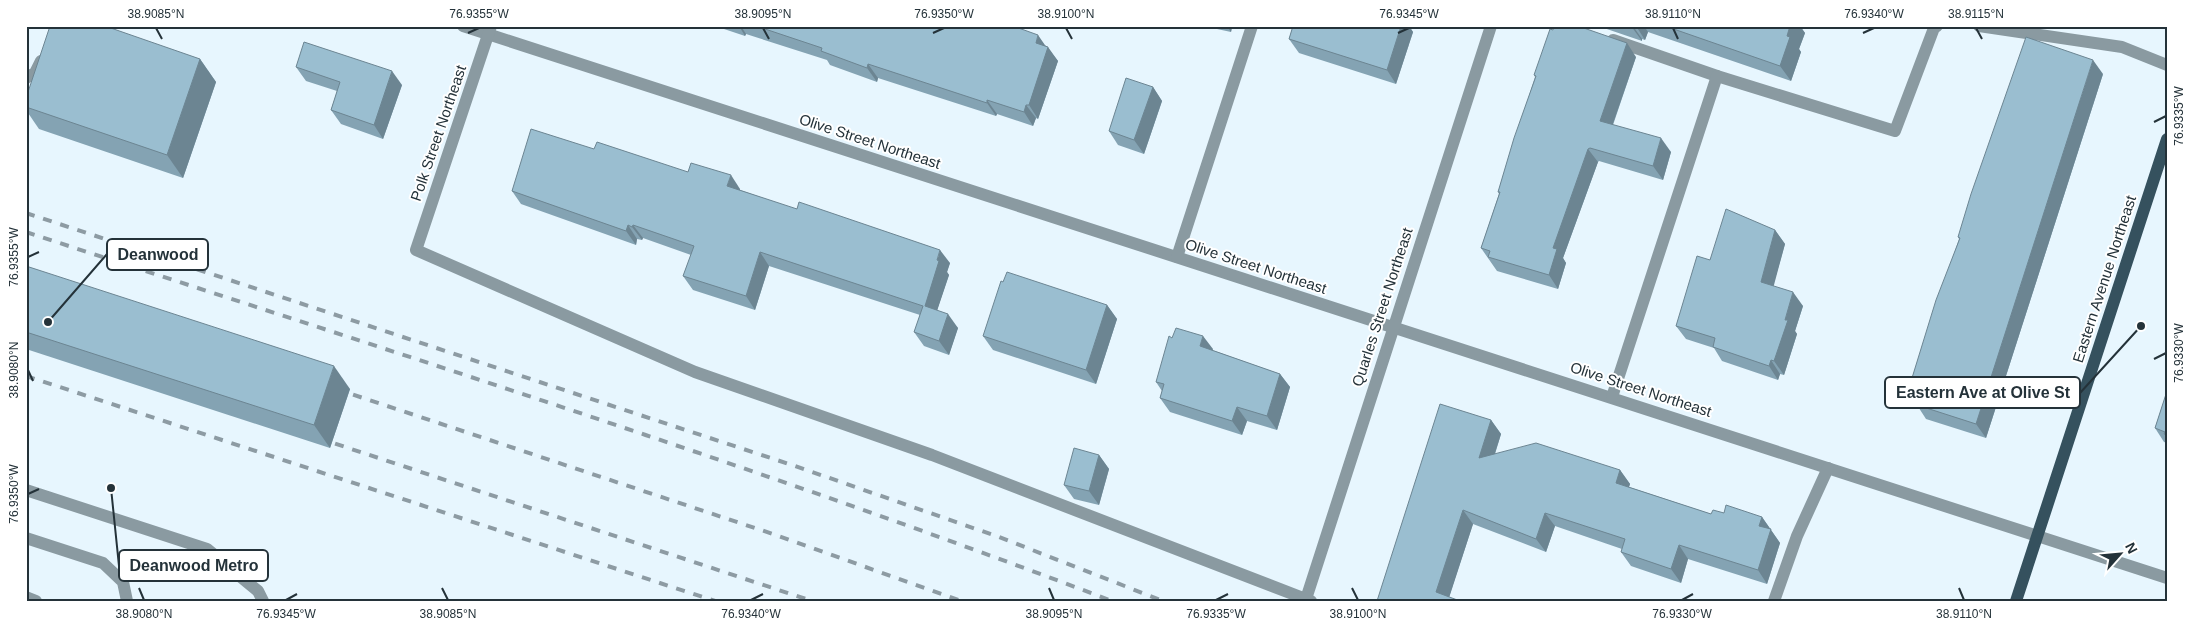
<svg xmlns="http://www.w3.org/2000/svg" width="2193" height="627" viewBox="0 0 2193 627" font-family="Arial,sans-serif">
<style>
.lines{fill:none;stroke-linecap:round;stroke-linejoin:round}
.minor{stroke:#8a9aa1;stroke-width:12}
.major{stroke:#35515e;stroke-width:12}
.rail{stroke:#8d9ba3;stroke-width:4;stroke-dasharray:9 9;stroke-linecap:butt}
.wall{fill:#84a3b3}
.shaded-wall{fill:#6c8592}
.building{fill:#9abed0;stroke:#6c8592}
.ticks{fill:none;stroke:#243239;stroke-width:2}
.labels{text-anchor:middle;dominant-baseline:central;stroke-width:4;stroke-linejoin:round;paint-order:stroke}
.street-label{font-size:15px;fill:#243239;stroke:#fff}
.leader{fill:none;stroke:#243239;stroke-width:2}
.callout-dot{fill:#243239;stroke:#fff;stroke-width:2}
.callout{fill:#fff;stroke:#243239;stroke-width:2}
.callout-label{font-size:16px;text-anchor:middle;font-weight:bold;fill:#243239}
.neatline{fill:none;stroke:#243239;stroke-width:2}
.ticks-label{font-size:12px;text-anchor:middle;fill:#243239}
</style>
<rect width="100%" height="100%" fill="#e7f6fe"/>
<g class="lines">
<g class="minor">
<path d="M 463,26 L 2167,578"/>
<path d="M 491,26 L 416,250 L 695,372 L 932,455 L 1311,601"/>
<path d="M 1979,26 L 2122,47 L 2167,65"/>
<path d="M 1613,40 L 1717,76"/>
<path d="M 26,78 L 35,73 L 41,61"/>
<path d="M 1177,257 L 1252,26"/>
<path d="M 1612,397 L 1717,76 L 1895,131 L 1934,28 L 1937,26"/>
<path d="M 26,490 L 207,549 L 258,591 L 263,601"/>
<path d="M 26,538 L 103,563 L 123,582 L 127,601"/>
<path d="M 26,597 L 36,601"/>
<path d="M 1306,599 L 1491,26"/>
<path d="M 1774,601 L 1797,536 L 1828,468"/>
</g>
<path class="major" d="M 2016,601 L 2167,139"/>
<g class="rail">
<path d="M 26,213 L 795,466 L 999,537 L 1163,601"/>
<path d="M 26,232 C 389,351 755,465 1112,601"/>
<path d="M 26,376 L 715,601"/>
<path d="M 336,389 L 773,534 L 961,601"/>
<path d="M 318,438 L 812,601"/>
</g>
</g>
<g class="wall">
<path d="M 715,26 L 1013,26 L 1046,46 L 1058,61 L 1038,119 L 1036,118 L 1033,126 L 997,114 L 996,116 L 878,78 L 877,82 L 830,65 L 827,60 L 746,34 L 745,36 Z"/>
<path d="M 1203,26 L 1238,26 L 1237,29 L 1232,27 L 1231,32 Z"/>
<path d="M 1293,26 L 1409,26 L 1413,32 L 1396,84 L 1299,53 L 1289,39 Z"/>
<path d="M 1598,26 L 1800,26 L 1805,33 L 1799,49 L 1801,52 L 1791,81 L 1648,32 L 1645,40 L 1642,39 L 1642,41 Z"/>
<path d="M 2042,26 L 2054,26 L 2054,28 Z"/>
<path d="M 1636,57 L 1613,125 L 1671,152 L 1663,180 L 1599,161 L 1598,162 L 1563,258 L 1566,263 L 1558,289 L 1497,271 L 1481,248 L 1499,194 L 1498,192 L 1535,77 L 1534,75 Z"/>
<path d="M 200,59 L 216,82 L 183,178 L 39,129 L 26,110 L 26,98 Z"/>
<path d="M 296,67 L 402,85 L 383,139 L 341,124 L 331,110 L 337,91 L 306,81 Z"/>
<path d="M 2103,74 L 1986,438 L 1926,419 L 1917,405 L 1921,390 L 1912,378 L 1959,239 L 1958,237 Z"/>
<path d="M 1153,87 L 1162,101 L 1144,154 L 1118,145 L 1109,131 Z"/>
<path d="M 594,149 L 740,189 L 740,190 L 950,263 L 947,272 L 949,275 L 937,310 L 958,328 L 949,355 L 924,346 L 914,332 L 920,315 L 769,266 L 755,310 L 693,290 L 683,276 L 691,255 L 643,238 L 642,240 L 637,239 L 636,245 L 521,204 L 512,191 Z"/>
<path d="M 1775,230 L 1785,244 L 1773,286 L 1803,306 L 1795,331 L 1797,334 L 1784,375 L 1780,374 L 1778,380 L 1722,361 L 1714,348 L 1686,339 L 1676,326 Z"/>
<path d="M 26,266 L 350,389 L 330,448 L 26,349 Z"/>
<path d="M 1107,305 L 1117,319 L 1096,384 L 993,350 L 983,336 Z"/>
<path d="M 1213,349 L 1212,350 L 1280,374 L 1290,387 L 1277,430 L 1247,421 L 1242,435 L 1170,412 L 1160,398 L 1162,391 L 1156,382 Z"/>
<path d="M 2167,391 L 2167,443 L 2164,442 L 2155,428 Z"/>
<path d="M 1491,420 L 1501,434 L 1495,454 L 1620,470 L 1630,484 L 1629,487 L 1711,514 L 1724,513 L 1762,517 L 1780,543 L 1767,584 L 1688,559 L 1681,583 L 1631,566 L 1621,552 L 1622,549 L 1555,526 L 1546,552 L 1473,524 L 1449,597 L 1377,601 Z"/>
<path d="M 1099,455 L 1109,469 L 1099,505 L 1074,499 L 1064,485 Z"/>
</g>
<g class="shaded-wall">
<path d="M 739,26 L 741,26 L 746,34 L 745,36 Z"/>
<path d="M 1227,26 L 1232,26 L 1232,27 L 1231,32 Z"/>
<path d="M 1401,26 L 1409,26 L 1413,32 L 1396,84 L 1387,70 Z"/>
<path d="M 1631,26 L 1633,26 L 1642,39 L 1642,41 Z"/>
<path d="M 1636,26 L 1644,26 L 1648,32 L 1645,40 Z"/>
<path d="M 1790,26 L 1800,26 L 1805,33 L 1799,49 L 1801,52 L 1791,81 L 1780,66 L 1787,36 Z"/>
<path d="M 1038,35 L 1047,48 L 1048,47 L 1058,61 L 1038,119 L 1029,105 L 1036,43 Z"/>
<path d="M 1627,43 L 1636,57 L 1609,135 L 1600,121 Z"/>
<path d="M 200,59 L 216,82 L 183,178 L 167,155 Z"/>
<path d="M 2093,60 L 2103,74 L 1986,438 L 1976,424 Z"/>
<path d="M 868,64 L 878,78 L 877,82 L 867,68 Z"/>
<path d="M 392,71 L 402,85 L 383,139 L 374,125 Z"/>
<path d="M 1153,87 L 1162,101 L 1144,154 L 1134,140 Z"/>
<path d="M 987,100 L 997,114 L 996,116 L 987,103 Z"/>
<path d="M 1026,105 L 1036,118 L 1033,126 L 1024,112 Z"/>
<path d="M 1661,138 L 1671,152 L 1663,180 L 1653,166 Z"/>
<path d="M 1588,149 L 1598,162 L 1563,258 L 1566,263 L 1558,289 L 1549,275 L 1553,248 Z"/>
<path d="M 731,175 L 740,189 L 737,200 L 727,186 Z"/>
<path d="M 628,225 L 637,239 L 636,245 L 626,231 Z"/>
<path d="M 633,225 L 643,238 L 642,240 L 632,227 Z"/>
<path d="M 1775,230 L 1785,244 L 1771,296 L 1761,282 Z"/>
<path d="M 940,250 L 950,263 L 947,272 L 949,275 L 934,320 L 925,306 Z"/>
<path d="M 760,252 L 769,266 L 755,310 L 746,296 Z"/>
<path d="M 1793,292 L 1803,306 L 1795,331 L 1797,334 L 1784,375 L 1774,361 Z"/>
<path d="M 1107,305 L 1117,319 L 1096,384 L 1086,370 Z"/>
<path d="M 948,314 L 958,328 L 949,355 L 939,341 Z"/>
<path d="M 1203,336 L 1213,349 L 1210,359 L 1200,346 Z"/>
<path d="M 1771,360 L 1780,374 L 1778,380 L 1769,366 Z"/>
<path d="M 334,366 L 350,389 L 330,448 L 314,425 Z"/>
<path d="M 1280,374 L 1290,387 L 1277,430 L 1267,416 Z"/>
<path d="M 1237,407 L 1247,421 L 1242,435 L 1232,421 Z"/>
<path d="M 1491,420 L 1501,434 L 1489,472 L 1479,458 Z"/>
<path d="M 1099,455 L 1109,469 L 1099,505 L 1089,491 Z"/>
<path d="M 1620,470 L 1630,484 L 1625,497 L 1616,483 Z"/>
<path d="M 1463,510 L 1473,524 L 1448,601 L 1436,592 Z"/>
<path d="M 1545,513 L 1555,526 L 1546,552 L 1536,539 Z"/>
<path d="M 1762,517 L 1780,543 L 1767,584 L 1758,570 L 1759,526 Z"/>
<path d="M 1679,545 L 1688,559 L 1681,583 L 1671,569 Z"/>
</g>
<g class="building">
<path d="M 50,26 L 105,26 L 200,59 L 167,155 L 26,107 L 26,98 Z"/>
<path d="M 756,26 L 1013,26 L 1038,35 L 1036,43 L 1048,47 L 1029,105 L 1026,105 L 1024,112 L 987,100 L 987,103 L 868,64 L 867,68 L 821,51 L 822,48 Z"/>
<path d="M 1293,26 L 1401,26 L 1387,70 L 1289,39 Z"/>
<path d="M 1554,26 L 1578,26 L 1627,43 L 1600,121 L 1661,138 L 1653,166 L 1590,148 L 1588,149 L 1553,248 L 1557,249 L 1549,275 L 1488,257 L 1490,251 L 1481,248 L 1500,192 L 1498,192 L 1514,138 L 1536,76 L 1534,75 L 1550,29 L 1553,30 Z"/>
<path d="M 1665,26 L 1790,26 L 1787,36 L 1790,37 L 1780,66 Z"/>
<path d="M 2026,37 L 2093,60 L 1976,424 L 1917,405 L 1924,382 L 1912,378 L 1936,300 L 1960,238 L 1958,237 L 1971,194 Z"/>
<path d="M 304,42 L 392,71 L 374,125 L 331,110 L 340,82 L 296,67 Z"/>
<path d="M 1126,78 L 1153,87 L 1134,140 L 1109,131 Z"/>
<path d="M 531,129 L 594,149 L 597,142 L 688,172 L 691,163 L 731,175 L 727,186 L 797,209 L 799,202 L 940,250 L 937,260 L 939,261 L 925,306 L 948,314 L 939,341 L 914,332 L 923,306 L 760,252 L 746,296 L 683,276 L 694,246 L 633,225 L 632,227 L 628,225 L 626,231 L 512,191 Z"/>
<path d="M 1726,209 L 1775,230 L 1761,282 L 1793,292 L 1785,320 L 1788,320 L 1774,361 L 1771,360 L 1769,366 L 1713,347 L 1715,338 L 1676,326 L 1697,256 L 1710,260 Z"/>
<path d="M 26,266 L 334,366 L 314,425 L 26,332 Z"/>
<path d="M 1007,272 L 1107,305 L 1086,370 L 983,336 L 1001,281 L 1003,282 Z"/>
<path d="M 1176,328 L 1203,336 L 1200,346 L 1280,374 L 1267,416 L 1237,407 L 1232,421 L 1160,398 L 1164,384 L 1156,382 L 1169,336 L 1172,338 Z"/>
<path d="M 2167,391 L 2167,435 L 2164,434 L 2165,432 L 2155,428 Z"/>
<path d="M 1440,404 L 1491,420 L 1479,458 L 1536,443 L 1620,470 L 1616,483 L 1711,514 L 1713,510 L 1724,513 L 1726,505 L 1762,517 L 1759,526 L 1771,529 L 1758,570 L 1679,545 L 1671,569 L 1621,552 L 1625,539 L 1545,513 L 1536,539 L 1463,510 L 1436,592 L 1460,601 L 1377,601 Z"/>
<path d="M 1074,448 L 1099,455 L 1089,491 L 1064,485 Z"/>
</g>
<path class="ticks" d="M 156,28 L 162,39M 763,28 L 769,39M 1066,28 L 1072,39M 1673,28 L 1678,39M 1976,28 L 1982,39M 468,33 L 479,28M 933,33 L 944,28M 1398,33 L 1409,28M 1863,33 L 1874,28M 2154,122 L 2166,116M 28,257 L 39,252M 2154,359 L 2166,353M 28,370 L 33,381M 28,494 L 39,489M 139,588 L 144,600M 442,588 L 448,600M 1049,588 L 1054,600M 1352,588 L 1358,600M 1959,588 L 1964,600M 286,600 L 297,594M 751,600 L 763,594M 1216,600 L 1228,594M 1682,600 L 1693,594"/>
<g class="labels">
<g class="street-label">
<text transform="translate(438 133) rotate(-71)">Polk Street Northeast</text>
<text transform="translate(870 141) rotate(18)">Olive Street Northeast</text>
<text transform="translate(1256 266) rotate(18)">Olive Street Northeast</text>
<text transform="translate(2104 279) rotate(-72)">Eastern Avenue Northeast</text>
<text transform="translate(1382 307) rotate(-72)">Quarles Street Northeast</text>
<text transform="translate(1641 389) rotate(18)">Olive Street Northeast</text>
</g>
</g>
<path class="leader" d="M48 322L107 254M2141 326L2080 393M111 488L119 566"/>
<g class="callout-dot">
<circle cx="48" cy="322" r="5"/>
<circle cx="2141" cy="326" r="5"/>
<circle cx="111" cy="488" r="5"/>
</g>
<g class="callout">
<rect x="107" y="239" width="101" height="31" rx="5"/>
<rect x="1885" y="377" width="195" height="31" rx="5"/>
<rect x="119" y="550" width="149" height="31" rx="5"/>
</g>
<g class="callout-label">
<text x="158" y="260">Deanwood</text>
<text x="1983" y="398">Eastern Ave at Olive St</text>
<text x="194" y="571">Deanwood Metro</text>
</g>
<rect width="2193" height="627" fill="none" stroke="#ffffff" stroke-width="55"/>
<g transform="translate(2120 554) rotate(63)" stroke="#ffffff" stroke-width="4" paint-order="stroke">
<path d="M0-4L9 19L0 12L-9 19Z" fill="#243239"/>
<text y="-8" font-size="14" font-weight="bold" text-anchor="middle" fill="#243239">N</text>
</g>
<rect x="28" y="28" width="2138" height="572" class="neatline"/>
<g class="ticks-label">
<text x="156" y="18">38.9085°N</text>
<text x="479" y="18">76.9355°W</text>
<text x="763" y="18">38.9095°N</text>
<text x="944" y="18">76.9350°W</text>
<text x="1066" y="18">38.9100°N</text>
<text x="1409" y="18">76.9345°W</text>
<text x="1673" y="18">38.9110°N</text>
<text x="1874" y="18">76.9340°W</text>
<text x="1976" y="18">38.9115°N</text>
<text transform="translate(2179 116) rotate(-90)" y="4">76.9335°W</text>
<text transform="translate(14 257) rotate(-90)" y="4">76.9355°W</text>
<text transform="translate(2179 353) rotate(-90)" y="4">76.9330°W</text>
<text transform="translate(14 370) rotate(-90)" y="4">38.9080°N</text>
<text transform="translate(14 494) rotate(-90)" y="4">76.9350°W</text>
<text x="144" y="618">38.9080°N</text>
<text x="286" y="618">76.9345°W</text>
<text x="448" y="618">38.9085°N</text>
<text x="751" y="618">76.9340°W</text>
<text x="1054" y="618">38.9095°N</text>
<text x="1216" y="618">76.9335°W</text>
<text x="1358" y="618">38.9100°N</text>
<text x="1682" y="618">76.9330°W</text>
<text x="1964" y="618">38.9110°N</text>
</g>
</svg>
